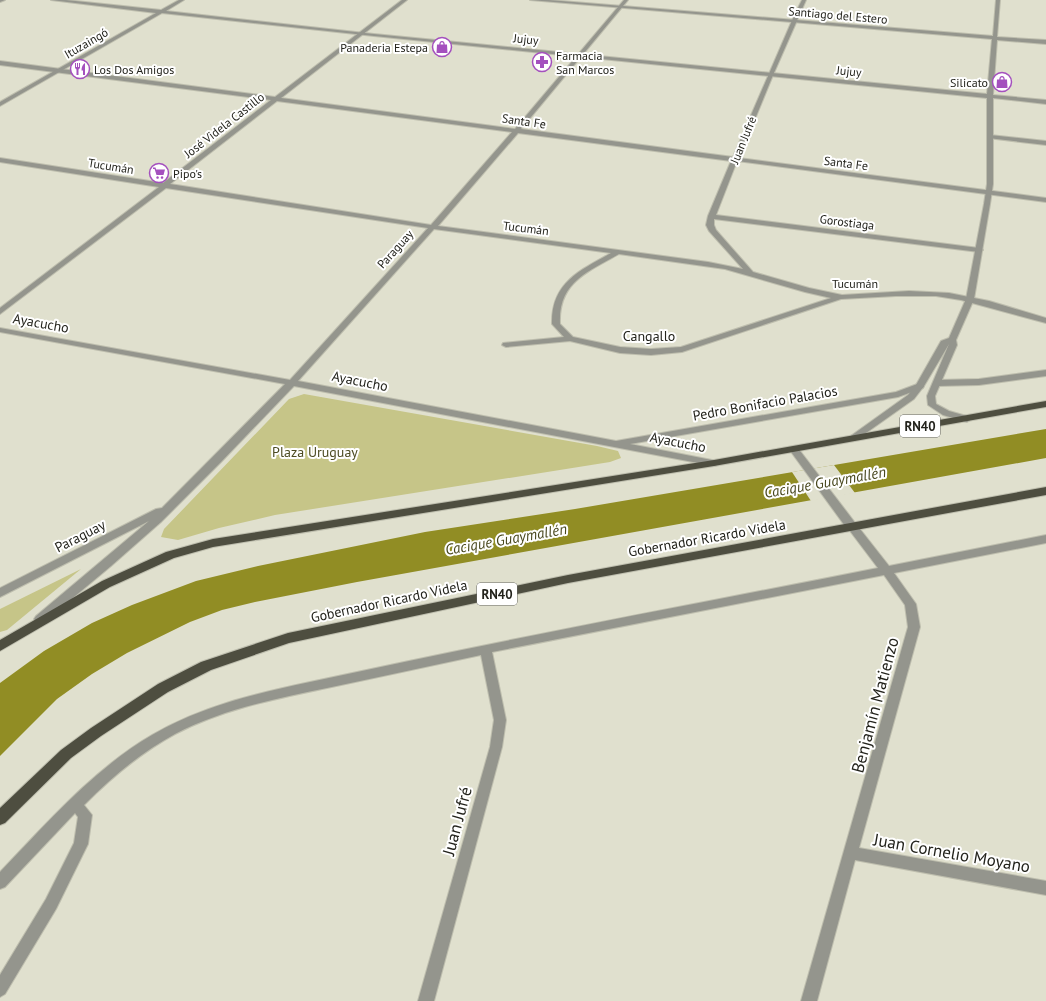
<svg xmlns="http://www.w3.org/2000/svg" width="1046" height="1001" viewBox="0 0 1046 1001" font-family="'PT Sans',sans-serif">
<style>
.green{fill:#c6c588}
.water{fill:#918d24}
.pier{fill:#e0e0ce}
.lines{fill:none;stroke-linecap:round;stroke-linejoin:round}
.minor-casing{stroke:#bebeae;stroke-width:2}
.tertiary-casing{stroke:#bebeae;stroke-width:2}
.trunk-casing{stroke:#bebeae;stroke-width:2}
.minor{fill:#94958d;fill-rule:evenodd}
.tertiary{fill:#94958d;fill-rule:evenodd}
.trunk{fill:#4e4e40;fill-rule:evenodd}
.labels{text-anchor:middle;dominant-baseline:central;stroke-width:4;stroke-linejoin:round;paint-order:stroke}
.far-street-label{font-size:12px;fill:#23231c;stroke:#fff}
.far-poi-label{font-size:12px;fill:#23231c;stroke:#fff;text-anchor:start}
.shield{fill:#fff;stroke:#656560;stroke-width:1}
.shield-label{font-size:13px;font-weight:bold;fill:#23231c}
.street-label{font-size:14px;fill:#23231c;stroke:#fff}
.park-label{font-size:14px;fill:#4c4b22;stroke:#fff}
.water-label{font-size:15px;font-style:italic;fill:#47461c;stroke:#fff}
.near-street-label{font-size:17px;fill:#23231c;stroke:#fff}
</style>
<rect width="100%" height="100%" fill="#e0e0ce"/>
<g class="green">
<path d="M 304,394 L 597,446 L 618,451 L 621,458 L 610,462 L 275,515 L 219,528 L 178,540 L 161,537 L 164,529 L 289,399 Z"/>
<path d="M 81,569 L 7,630 L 0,632 L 0,609 Z"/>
</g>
<path class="water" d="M 1046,429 L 1046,458 L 357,582 L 255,602 L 222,610 L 190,622 L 127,653 L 92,674 L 57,699 L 0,756 L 0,683 L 44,651 L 92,623 L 132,605 L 196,581 L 258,566 L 425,532 L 575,509 Z"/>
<path class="pier" d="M 834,465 L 855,493 L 811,501 L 792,472 Z"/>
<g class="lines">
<defs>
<g id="minor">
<path d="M 0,0 L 5,0 L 0,2 Z"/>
<path d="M 402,0 L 407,0 L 281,98 L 515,129 L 624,0 L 628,0 L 521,129 L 733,157 L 794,16 L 802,0 L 806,0 L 773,75 L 739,158 L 1046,198 L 1046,202 L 737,161 L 716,215 L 979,248 L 983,250 L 979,252 L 714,219 L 714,225 L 716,230 L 753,272 L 809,288 L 842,295 L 909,291 L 949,293 L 989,301 L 1046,318 L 1046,323 L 961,300 L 936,296 L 896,296 L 841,299 L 682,352 L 651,355 L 620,353 L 570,341 L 506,347 L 502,345 L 503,343 L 564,337 L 552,324 C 551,283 579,271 611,253 L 434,229 L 298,381 L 616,441 L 896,392 L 920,383 L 924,386 L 923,388 L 898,397 L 630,444 L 717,461 L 719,463 L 717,465 L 714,466 L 294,386 L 221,462 L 161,522 L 111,566 L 44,622 L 40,623 L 36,622 L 34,619 L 36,616 L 149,521 L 0,597 L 0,588 L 156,509 L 162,508 L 285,384 L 0,332 L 0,328 L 290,380 L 428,228 L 166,188 L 0,314 L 0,308 L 159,187 L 0,162 L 0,158 L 163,183 L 271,100 L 0,65 L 0,61 L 275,97 ZM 277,101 L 512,132 L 431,225 L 170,184 ZM 518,133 L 731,161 L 708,216 L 706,225 L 709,231 L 743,269 L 708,262 L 438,226 ZM 619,254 L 725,269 L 805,292 L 831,298 L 681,347 L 651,349 L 620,347 L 573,337 L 560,324 C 558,282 588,272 619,254 Z"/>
<path d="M 990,135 L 1046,141 L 1046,145 L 988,138 L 988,136 Z"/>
<path d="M 1046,370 L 1046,376 L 979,385 L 937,386 L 933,383 L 937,380 L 979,379 Z"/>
<path d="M 852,523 L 856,524 L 889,566 L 1046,535 L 1046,543 L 894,573 L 916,604 L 920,627 L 859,848 L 1046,881 L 1046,895 L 855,860 L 817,1001 L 801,1001 L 908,627 L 905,605 L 884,575 L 492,652 L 506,720 L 502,747 L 434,1001 L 418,1001 L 490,747 L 494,720 L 481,655 C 430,666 379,677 327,688 C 275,699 223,709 175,734 C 140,753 112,777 84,805 L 92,815 L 88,844 L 86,848 L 56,909 L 5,994 L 0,997 L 0,975 L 46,899 L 74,843 L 78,817 L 75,813 L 5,887 L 0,889 L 0,872 C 46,824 95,768 152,735 C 202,706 254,694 310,682 C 343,675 376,668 409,661 C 565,628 722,599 878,568 L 847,527 L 848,524 Z"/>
</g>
<g id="tertiary">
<path d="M 51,0 L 66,0 L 161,10 L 179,0 L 184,0 L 166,11 L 374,34 L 987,94 L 992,39 L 530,0 L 549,0 L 993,36 L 996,0 L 1000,0 L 997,37 L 1046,40 L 1046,44 L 997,40 L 993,95 L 1046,100 L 1046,104 L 993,98 L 993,184 L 990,204 L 974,299 L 956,340 L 957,345 L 935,396 L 936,404 L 949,411 L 970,417 L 972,419 L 967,422 L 943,415 L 928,405 L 927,396 L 949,344 L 924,386 L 914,399 L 856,440 L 853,441 L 848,438 L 908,395 L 916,385 L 941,341 L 949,338 L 966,299 L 984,204 L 987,184 L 987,98 L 374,36 L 162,13 L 0,106 L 0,102 L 156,13 Z"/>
<path d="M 794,446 L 797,447 L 856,524 L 857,527 L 856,530 L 848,530 L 789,449 Z"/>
</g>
<g id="trunk">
<path d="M 1046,401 L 1046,407 L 714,466 L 213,547 L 174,558 L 110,587 L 0,651 L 0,640 L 102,581 L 166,552 L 213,539 L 714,460 Z"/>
<path d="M 1046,487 L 1046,495 L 568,583 L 289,643 L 211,670 L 168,692 L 101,736 L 71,758 L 5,823 L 0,825 L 0,808 L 61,750 L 91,728 L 158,684 L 201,662 L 288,633 L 568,575 Z"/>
</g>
</defs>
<use href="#minor" class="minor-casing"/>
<use href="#tertiary" class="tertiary-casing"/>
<use href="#trunk" class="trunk-casing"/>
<use href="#minor" class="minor"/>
<use href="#tertiary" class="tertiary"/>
<use href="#trunk" class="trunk"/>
</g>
<defs>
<symbol id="shop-ring" viewBox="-11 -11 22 22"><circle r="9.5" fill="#fff" stroke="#a450be" stroke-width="1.5"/><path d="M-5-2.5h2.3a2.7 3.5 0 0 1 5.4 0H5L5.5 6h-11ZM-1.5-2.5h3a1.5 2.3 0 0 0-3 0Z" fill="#a450be"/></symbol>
<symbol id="pharmacy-ring" viewBox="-11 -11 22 22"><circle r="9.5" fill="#fff" stroke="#a450be" stroke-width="1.5"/><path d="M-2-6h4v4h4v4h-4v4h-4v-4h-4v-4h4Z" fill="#a450be"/></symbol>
<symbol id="restaurant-ring" viewBox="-11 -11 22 22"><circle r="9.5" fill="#fff" stroke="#a450be" stroke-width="1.5"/><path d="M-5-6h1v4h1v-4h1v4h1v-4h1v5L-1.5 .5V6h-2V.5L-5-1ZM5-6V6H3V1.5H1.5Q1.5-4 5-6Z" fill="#a450be"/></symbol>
<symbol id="supermarket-ring" viewBox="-11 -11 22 22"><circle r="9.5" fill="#fff" stroke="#a450be" stroke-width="1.5"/><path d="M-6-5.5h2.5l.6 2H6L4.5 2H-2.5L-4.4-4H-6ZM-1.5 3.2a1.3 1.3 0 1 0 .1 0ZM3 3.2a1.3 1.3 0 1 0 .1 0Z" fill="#a450be"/></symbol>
</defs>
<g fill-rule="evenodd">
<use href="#shop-ring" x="431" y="36" width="22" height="22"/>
<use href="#pharmacy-ring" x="531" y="51" width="22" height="22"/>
<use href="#restaurant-ring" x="69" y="58" width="22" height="22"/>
<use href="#shop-ring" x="991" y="71" width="22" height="22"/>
<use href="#supermarket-ring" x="148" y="162" width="22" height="22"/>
</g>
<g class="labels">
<g class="far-street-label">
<text transform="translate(838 15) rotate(5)">Santiago del Estero</text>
<text transform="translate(526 39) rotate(6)">Jujuy</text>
<text transform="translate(86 43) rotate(-30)">Ituzaingó</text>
<text transform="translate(849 71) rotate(6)">Jujuy</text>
<text transform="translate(524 121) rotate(8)">Santa Fe</text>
<text transform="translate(224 125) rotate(-38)">José Videla Castillo</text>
<text transform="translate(743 140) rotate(-68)">Juan Jufré</text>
<text transform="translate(846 163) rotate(7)">Santa Fe</text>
<text transform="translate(111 166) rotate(9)">Tucumán</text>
<text transform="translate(847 222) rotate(7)">Gorostiaga</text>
<text transform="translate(526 228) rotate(7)">Tucumán</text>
<text transform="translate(395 249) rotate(-48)">Paraguay</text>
<text x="855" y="283">Tucumán</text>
</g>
<g class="far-poi-label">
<text x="428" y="47" text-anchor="end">Panaderia Estepa</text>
<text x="556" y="55">Farmacia<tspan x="556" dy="14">San Marcos</tspan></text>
<text x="94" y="69">Los Dos Amigos</text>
<text x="988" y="82" text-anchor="end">Silicato</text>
<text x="173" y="173">Pipo's</text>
</g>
<g class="shield">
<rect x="900" y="415" width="40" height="22" rx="3"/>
<rect x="477" y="583" width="40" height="22" rx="3"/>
</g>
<g class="shield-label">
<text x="920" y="426">RN40</text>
<text x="497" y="594">RN40</text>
</g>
<g class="street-label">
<text transform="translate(41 323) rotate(10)">Ayacucho</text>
<text x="649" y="336">Cangallo</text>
<text transform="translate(360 381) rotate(11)">Ayacucho</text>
<text transform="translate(765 403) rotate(-10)">Pedro Bonifacio Palacios</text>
<text transform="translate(678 442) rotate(11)">Ayacucho</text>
<text transform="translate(80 536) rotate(-27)">Paraguay</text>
<text transform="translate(707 538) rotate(-10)">Gobernador Ricardo Videla</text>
<text transform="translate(389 601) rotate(-12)">Gobernador Ricardo Videla</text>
</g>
<g class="park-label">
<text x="315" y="452">Plaza Uruguay</text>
</g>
<g class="water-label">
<text transform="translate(825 482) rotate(-10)">Cacique Guaymallén</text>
<text transform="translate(506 539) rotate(-10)">Cacique Guaymallén</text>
</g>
<g class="near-street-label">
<text transform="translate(875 705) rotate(-75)">Benjamín Matienzo</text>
<text transform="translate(457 821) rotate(-75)">Juan Jufré</text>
<text transform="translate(952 853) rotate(10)">Juan Cornelio Moyano</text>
</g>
</g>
</svg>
